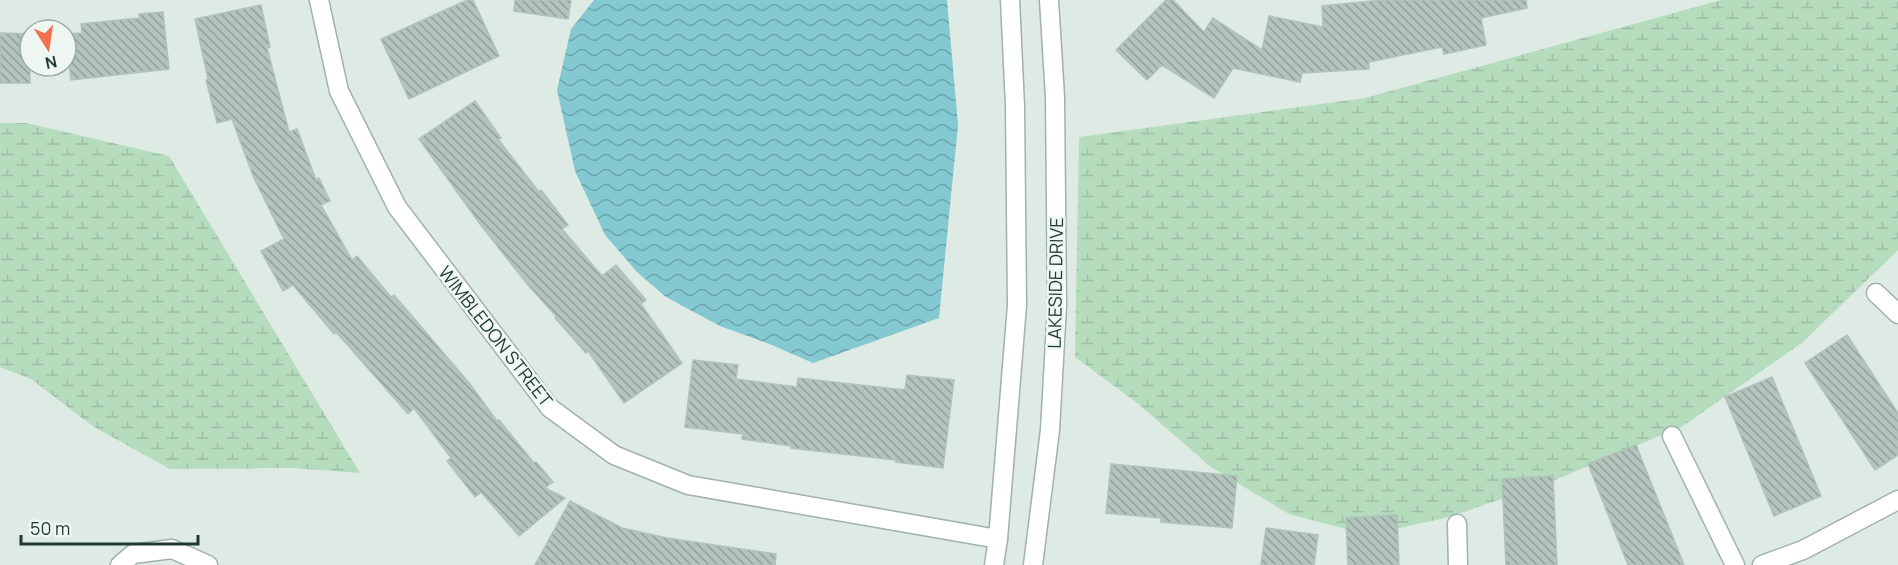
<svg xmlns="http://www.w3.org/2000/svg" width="1898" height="565" viewBox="0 0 1898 565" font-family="Manrope,sans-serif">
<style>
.wetland{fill:url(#wetland-marsh)}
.water{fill:url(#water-waves)}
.building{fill:url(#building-back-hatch);stroke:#b0c3ba;stroke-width:1.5}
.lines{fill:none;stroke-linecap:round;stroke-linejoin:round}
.minor-casing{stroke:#a1b1ab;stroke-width:21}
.minor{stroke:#fff;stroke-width:18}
.labels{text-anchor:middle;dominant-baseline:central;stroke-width:5;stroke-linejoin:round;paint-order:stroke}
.street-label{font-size:18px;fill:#1f3931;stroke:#eef7f2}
</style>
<defs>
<pattern id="wetland-marsh" width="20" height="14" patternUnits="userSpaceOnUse" patternTransform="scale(1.5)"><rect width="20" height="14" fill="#b6dcbe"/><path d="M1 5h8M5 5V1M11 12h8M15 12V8" fill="none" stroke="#9cbea4"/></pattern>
<pattern id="water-waves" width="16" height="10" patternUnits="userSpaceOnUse" patternTransform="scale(1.5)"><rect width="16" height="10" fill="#84c9d1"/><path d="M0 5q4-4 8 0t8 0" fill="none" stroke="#6ba4aa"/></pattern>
<pattern id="building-back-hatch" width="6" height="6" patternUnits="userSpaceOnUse" patternTransform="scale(1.5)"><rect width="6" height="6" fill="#b3c4bc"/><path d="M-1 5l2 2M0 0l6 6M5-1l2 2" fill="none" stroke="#91a099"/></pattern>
</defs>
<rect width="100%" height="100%" fill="#deeae4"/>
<g class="wetland">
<path d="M 1721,0 L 1898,0 L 1898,250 L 1803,342 L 1683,426 L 1553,481 L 1449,517 L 1368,535 L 1289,514 L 1211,467 L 1136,402 L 1075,357 L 1079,137 L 1365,98 Z"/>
<path d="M 0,123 L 26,123 L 169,156 L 360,473 L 293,468 L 170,469 L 94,427 L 31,379 L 0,367 Z"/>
</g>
<path class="water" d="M 594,0 L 947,0 L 958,125 L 939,318 L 813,363 L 772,345 L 720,326 L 666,297 L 637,272 L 605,235 L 575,171 L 557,90 L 571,29 Z"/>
<g class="building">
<path d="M 467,0 L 473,0 L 499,56 L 409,99 L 381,39 Z"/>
<path d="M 515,0 L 571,0 L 568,19 L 514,11 Z"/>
<path d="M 1166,0 L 1173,0 L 1204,32 L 1213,18 L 1262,50 L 1269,16 L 1323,27 L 1322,6 L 1382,0 L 1526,0 L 1527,8 L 1481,18 L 1486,45 L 1444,54 L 1442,47 L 1369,62 L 1369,69 L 1302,73 L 1300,82 L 1233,68 L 1214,98 L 1162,65 L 1147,80 L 1116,50 Z"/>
<path d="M 261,5 L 270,47 L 267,48 L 289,132 L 297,129 L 316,180 L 319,178 L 330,201 L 321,205 L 352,260 L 357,256 L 391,297 L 394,295 L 470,384 L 497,421 L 499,420 L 534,463 L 536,462 L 553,482 L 545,488 L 565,498 L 519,536 L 481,492 L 475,497 L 447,461 L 451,458 L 414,408 L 408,414 L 336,332 L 334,334 L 293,285 L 283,291 L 261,251 L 284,239 L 253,176 L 232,119 L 217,123 L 206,80 L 208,79 L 195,19 Z"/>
<path d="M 163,12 L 169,69 L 71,80 L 66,34 L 82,33 L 81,24 L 140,18 L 139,14 Z"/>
<path d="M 0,33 L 30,34 L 30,83 L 0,83 Z"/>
<path d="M 475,101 L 501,138 L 498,139 L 539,192 L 541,190 L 568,225 L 562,229 L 602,276 L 616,265 L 646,300 L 641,304 L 682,363 L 624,403 L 588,351 L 586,353 L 555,318 L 556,316 L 527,284 L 480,224 L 419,139 Z"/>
<path d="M 1847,335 L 1898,413 L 1898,455 L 1875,470 L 1805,363 Z"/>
<path d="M 693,360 L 738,365 L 736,379 L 797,387 L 798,378 L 905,390 L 907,375 L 954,380 L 943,468 L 896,462 L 896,460 L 791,448 L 791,446 L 742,439 L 743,434 L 685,427 Z"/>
<path d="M 1772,377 L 1821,496 L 1774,516 L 1725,397 Z"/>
<path d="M 1636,445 L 1684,565 L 1628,565 L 1588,464 Z"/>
<path d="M 1111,464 L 1237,476 L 1232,528 L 1161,522 L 1161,518 L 1106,513 Z"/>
<path d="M 1553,476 L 1557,565 L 1506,565 L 1502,479 Z"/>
<path d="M 570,501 L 622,528 L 667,538 L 776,554 L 775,565 L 535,565 Z"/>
<path d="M 1397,515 L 1399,565 L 1348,565 L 1346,518 Z"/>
<path d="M 1266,528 L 1318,535 L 1314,565 L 1261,565 Z"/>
</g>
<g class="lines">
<defs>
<g id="minor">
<path d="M 319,0 L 339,91 L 397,207 L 550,408 L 614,455 L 688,485 L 998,539"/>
<path d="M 1876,293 L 1898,314"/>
<path d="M 1672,436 L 1735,565"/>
<path d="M 1457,524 L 1458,565"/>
<path d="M 120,565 L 133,554 L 172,549 L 208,565"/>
<path d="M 994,565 L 998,539 L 1017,305 L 1015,106 L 1010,0"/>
<path d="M 1033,565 L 1050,430 L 1057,306 L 1055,97 L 1049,0"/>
<path d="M 1762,565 L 1803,550 L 1898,500"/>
</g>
</defs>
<use href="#minor" class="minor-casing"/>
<use href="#minor" class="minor"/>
</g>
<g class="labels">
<g class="street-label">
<text transform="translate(1055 283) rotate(-89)">LAKESIDE DRIVE</text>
<text transform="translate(496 336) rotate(52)">WIMBLEDON STREET</text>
</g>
</g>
<g transform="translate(48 48) rotate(168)"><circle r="28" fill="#eef7f2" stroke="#9baba5" stroke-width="1.5"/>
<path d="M0-4.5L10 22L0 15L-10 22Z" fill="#f47051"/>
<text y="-9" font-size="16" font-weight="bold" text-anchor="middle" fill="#1f3931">N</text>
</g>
<path d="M21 535v9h177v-9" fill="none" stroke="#1f3931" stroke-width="3"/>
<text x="30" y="535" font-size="18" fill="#1f3931" stroke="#eef7f2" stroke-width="4.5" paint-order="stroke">50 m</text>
</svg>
